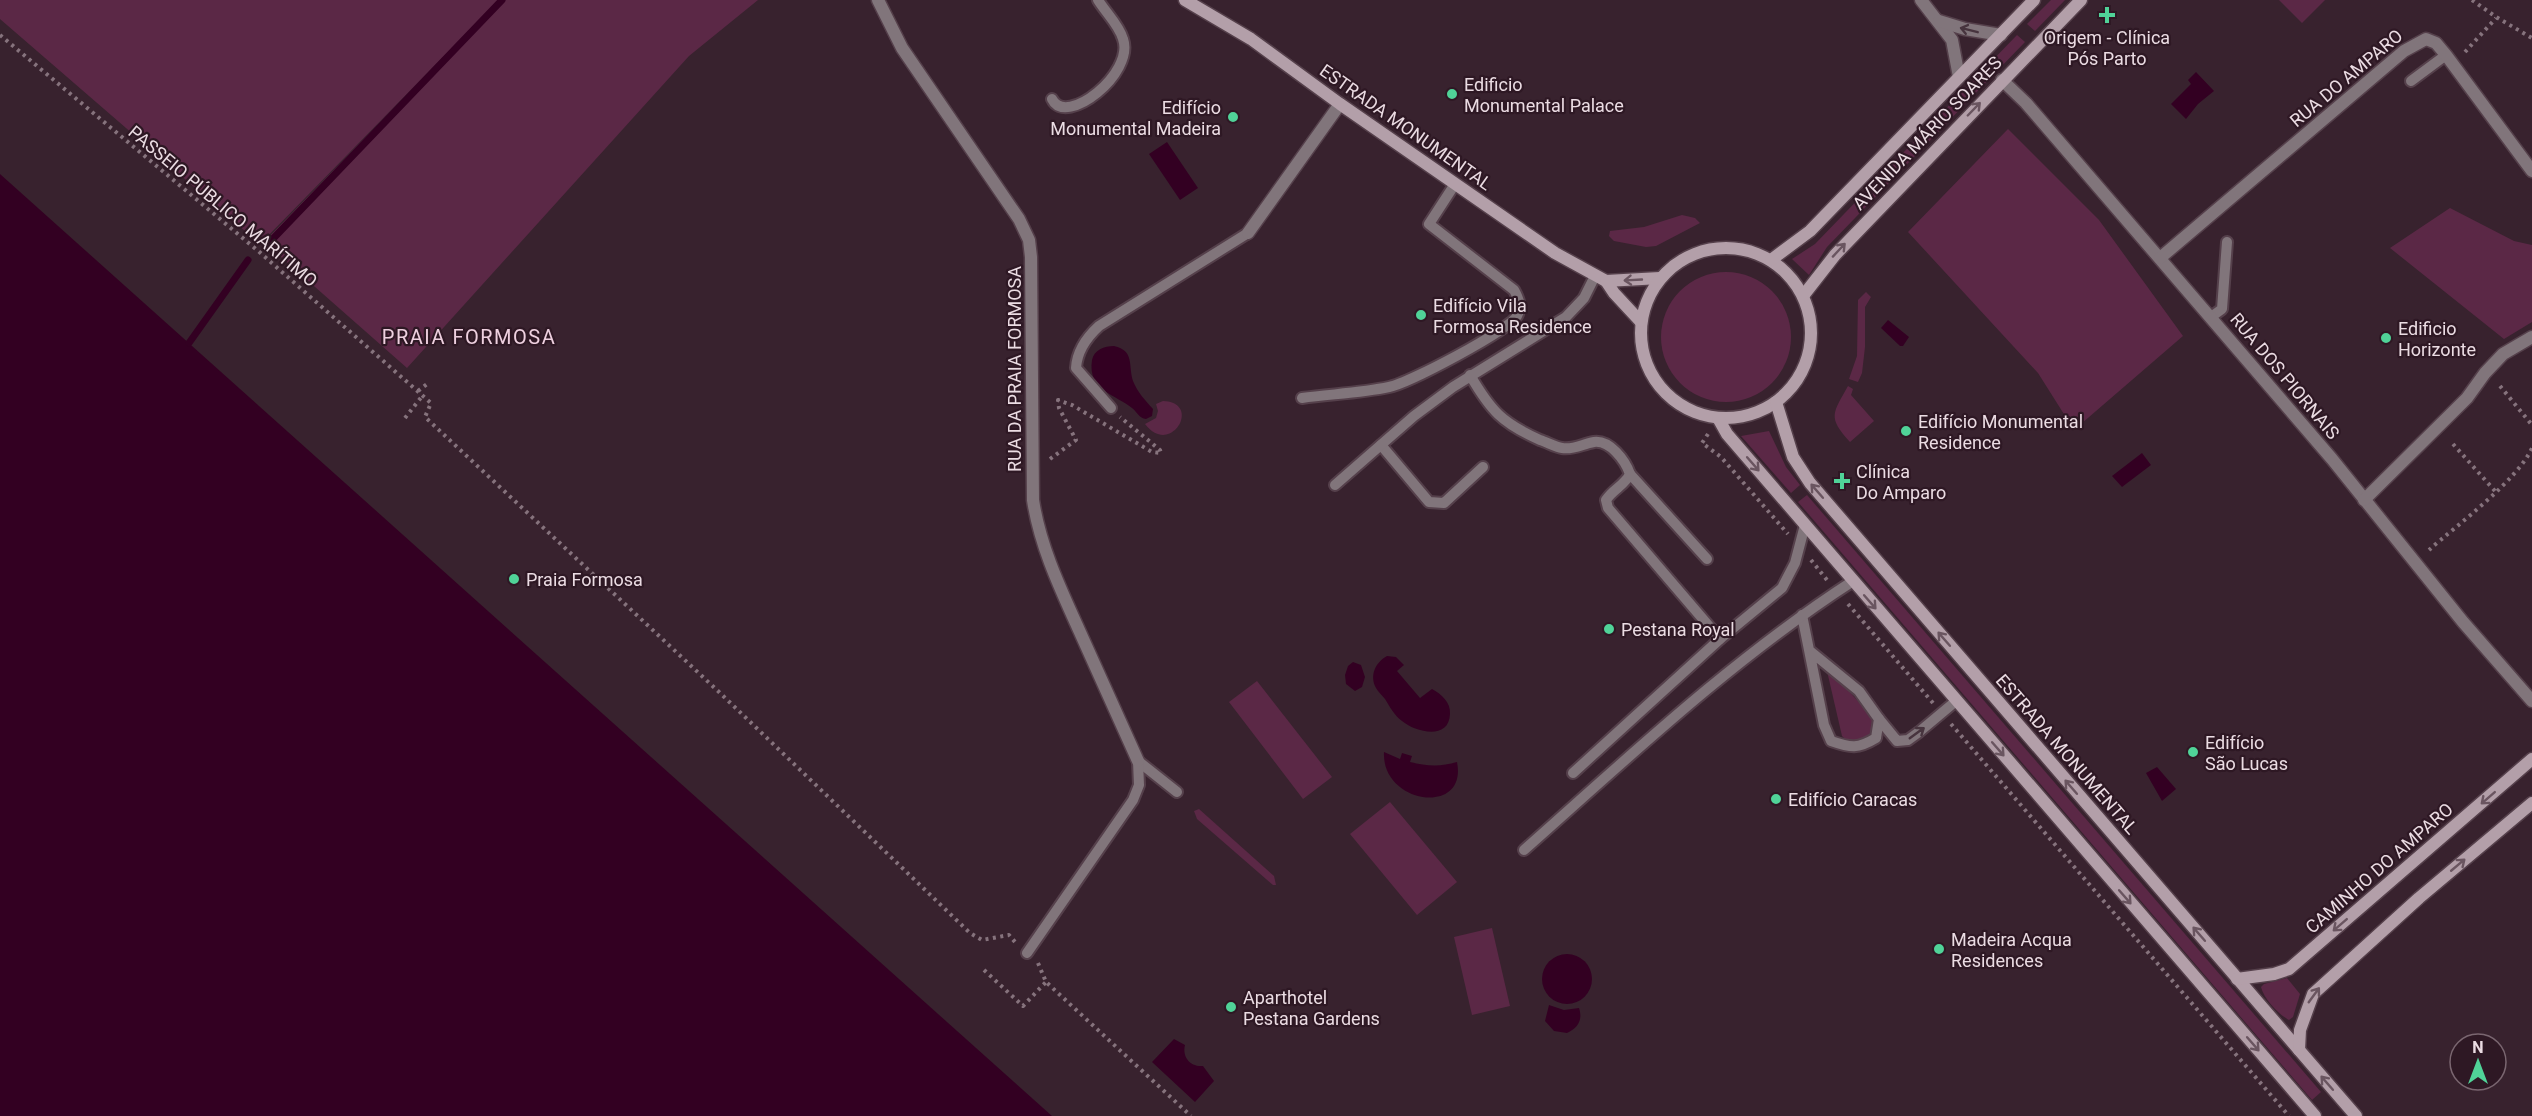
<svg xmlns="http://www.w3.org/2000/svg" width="2532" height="1116" viewBox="0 0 2532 1116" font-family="Roboto,sans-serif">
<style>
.green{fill:#5b2846}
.water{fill:#302}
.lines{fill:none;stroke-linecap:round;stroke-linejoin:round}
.stream{stroke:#302;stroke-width:7}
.lane-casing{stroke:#55404b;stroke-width:14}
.street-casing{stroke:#55404b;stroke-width:15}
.secondary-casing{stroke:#55404b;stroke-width:15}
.path{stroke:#86737d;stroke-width:4;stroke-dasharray:3 4.5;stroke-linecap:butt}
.lane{stroke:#81757b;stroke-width:10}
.street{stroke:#81757b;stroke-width:12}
.secondary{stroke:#b39fa9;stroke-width:12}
.oneway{stroke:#47343e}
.oneway2{stroke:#6a5560}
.poi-dot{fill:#50d398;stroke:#2e1824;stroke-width:2}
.labels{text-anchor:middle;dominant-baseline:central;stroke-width:4.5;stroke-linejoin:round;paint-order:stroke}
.poi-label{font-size:18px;fill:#ebdce3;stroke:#2e1824;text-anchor:start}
.street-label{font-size:18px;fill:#ebdce3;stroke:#2e1824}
.neighbourhood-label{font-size:20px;letter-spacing:1.5px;fill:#eed0df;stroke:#2e1824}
</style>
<rect width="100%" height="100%" fill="#38222e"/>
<g class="green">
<path d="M 0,0 L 758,0 L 689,56 L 407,368 L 264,242 L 485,14 L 260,244 L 0,19 Z"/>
<path d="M 2051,0 L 2065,0 L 2035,31 L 2027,24 Z"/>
<path d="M 2279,0 L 2325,0 L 2302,23 Z"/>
<path d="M 2017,35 L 2025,42 L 1827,247 L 1809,275 L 1792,259 L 1815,244 Z"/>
<path d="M 2008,129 L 2099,220 L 2183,336 L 2074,430 L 2038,373 L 1908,232 Z"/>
<path d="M 2450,208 L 2514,241 L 2532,245 L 2532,322 L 2504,339 L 2390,248 Z"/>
<path d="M 1682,215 L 1695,218 L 1700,223 L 1656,246 L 1646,247 L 1614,241 L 1609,236 L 1610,231 L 1644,227 Z"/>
<circle cx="1726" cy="337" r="65"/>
<path d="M 1866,292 L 1871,297 L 1865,307 L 1865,347 L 1862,373 L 1858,382 L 1849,379 L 1857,356 L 1858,300 Z"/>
<path d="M 1848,386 L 1853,389 L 1851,395 L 1874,421 L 1850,442 C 1827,417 1833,413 1848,386 Z"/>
<path d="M 1163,401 C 1203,402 1171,458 1145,424 L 1156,418 L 1158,411 L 1156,404 Z"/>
<path d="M 1769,431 L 1786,467 L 1800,485 L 1791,493 L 1741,436 Z"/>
<path d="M 1807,495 L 2321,1092 L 2312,1100 L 1798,502 Z"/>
<path d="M 1827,671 L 1831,671 L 1873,718 L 1875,732 L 1866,742 L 1848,742 L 1842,736 Z"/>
<path d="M 1257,681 L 1332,777 L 1303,799 L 1229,702 Z"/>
<path d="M 1390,802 L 1457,882 L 1417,915 L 1350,834 Z"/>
<path d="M 1199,809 L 1274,876 L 1276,885 L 1273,885 L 1197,819 L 1194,811 Z"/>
<path d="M 1492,928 L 1510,1006 L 1472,1015 L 1454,937 Z"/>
<path d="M 2287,978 L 2300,994 L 2293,1017 L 2289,1020 C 2278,1014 2264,999 2261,987 L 2264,984 Z"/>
</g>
<g class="water">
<path d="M 2196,72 L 2214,91 L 2198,104 L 2186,119 L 2171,104 L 2191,84 L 2188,80 Z"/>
<path d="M 1167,142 L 1198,188 L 1180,200 L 1149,154 Z"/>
<path d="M 0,174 L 1052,1116 L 0,1116 Z"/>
<path d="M 1888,320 L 1909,337 L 1903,346 L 1900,346 L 1881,328 Z"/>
<path d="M 1114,346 C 1135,351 1128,365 1133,381 C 1138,393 1145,400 1153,409 L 1152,416 L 1146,419 C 1139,418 1138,413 1132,408 C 1117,395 1087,391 1092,360 C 1094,350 1104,346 1114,346 Z"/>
<path d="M 2142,453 L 2151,465 L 2122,487 L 2112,476 Z"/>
<path d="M 1387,656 L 1396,657 L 1404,665 L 1397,671 L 1420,698 L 1432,689 C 1441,694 1451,702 1450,714 C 1449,741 1415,732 1402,721 C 1394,715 1390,707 1385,699 C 1382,695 1378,692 1376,688 C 1369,675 1376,662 1387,656 Z"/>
<path d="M 1353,662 L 1361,665 L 1365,677 L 1362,687 L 1355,691 L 1346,684 L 1345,675 L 1348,666 Z"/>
<path d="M 1384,752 L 1400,759 L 1402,753 L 1412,756 L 1410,762 C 1427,766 1440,767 1457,762 C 1468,817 1381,804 1384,752 Z"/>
<path d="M 2157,767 L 2176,789 L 2162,801 L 2146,773 Z"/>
<circle cx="1567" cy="979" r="25"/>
<path d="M 1549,1005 L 1564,1010 L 1579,1008 C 1583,1020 1578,1028 1567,1033 L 1554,1031 L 1545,1021 Z"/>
<path d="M 1174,1039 L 1185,1045 C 1182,1057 1190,1067 1203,1066 L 1214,1081 L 1195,1102 L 1152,1062 Z"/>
</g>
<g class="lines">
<g class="stream">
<path d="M 267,245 L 502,0"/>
<path d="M 189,343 L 248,260"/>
</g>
<defs>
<g id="lane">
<path d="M 2411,81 L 2446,55"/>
<path d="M 1052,99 C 1066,128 1135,73 1123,39 C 1119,25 1106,13 1098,0"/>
<path d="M 2211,317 L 2222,309 L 2227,242"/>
<path d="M 1470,375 C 1491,411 1502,423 1540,440 C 1547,442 1555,447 1562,448 C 1574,450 1582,444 1594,442 C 1610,440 1625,460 1630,474 C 1625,485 1613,489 1606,500 L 1608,508 L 1720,639"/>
<path d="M 1302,398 C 1331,394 1361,393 1389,387 C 1409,383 1508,331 1517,316 C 1522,307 1519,299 1514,290 L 1429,224 L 1455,184"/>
<path d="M 1111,408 L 1076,368 C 1077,351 1087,337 1099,326 L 1248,233"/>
<path d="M 1381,445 L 1429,502 L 1444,503 L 1483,467"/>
<path d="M 1630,474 L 1707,559"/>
<path d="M 1335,485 L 1414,416 L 1453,387 L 1566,317 L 1584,298 L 1595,276"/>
<path d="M 1802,615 L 1824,725 L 1831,741 C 1851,748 1858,749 1876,738 L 1879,719 L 1859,691 L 1810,651"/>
<path d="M 1879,719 L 1897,741 L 1908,740 L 1919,732 L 1956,701"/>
<path d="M 1138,761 L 1177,792"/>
<path d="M 1573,773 L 1720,639 L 1782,588 L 1795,563 L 1805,525"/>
<path d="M 1524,850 C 1630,756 1734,658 1853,581"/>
<path d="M 1027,953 L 1133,800 L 1139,785 L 1138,761"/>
</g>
<g id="street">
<path d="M 878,0 L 902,48 L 1019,219 L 1029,240 L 1031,257 L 1033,500 C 1040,546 1060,588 1079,630 C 1099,674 1118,717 1138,761"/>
<path d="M 1921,0 L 1952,40 L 1959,77"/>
<path d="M 1939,21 L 1965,29 L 2001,35"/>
<path d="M 2002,80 L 2026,103 L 2332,459 L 2463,622 L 2532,701"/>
<path d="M 1248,233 L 1340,104"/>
<path d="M 2160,258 L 2404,51 L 2426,39 L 2436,43 L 2446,55 L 2532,171"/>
<path d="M 2364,500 L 2467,398 L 2485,373 L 2503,354 L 2532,337"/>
</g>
<g id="secondary">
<path d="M 1185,0 L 1251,39 L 1340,104 L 1555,253 L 1606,281 L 1660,278"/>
<circle cx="1726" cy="333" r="85"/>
<path d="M 1771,260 L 1810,231 L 2034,0"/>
<path d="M 1606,281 L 1614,293 L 1640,321"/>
<path d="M 1803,296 L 1835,255 L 2081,0"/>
<path d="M 1776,402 L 1793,457 L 1810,483 L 2356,1116"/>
<path d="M 1718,418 L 1727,434 L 2315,1116"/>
<path d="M 2237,979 L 2274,974 L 2289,969 L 2532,759"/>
<path d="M 2299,1050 L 2300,1030 L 2313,994 L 2419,898 L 2532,803"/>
</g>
</defs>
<use href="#lane" class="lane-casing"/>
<use href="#street" class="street-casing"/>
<use href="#secondary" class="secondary-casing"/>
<g class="path">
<path d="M 2472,0 L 2496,17 L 2532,38"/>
<path d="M 0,35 L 257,250 L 431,403 L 425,417 L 719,692 L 970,933 L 982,940 L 1009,935 L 1015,942"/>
<path d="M 2465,52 L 2496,18"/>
<path d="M 2500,386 L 2532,425"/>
<path d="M 418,391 L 427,384"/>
<path d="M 405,418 L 423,395"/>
<path d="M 1708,434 L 1702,443 L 1721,457 L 1788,534"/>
<path d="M 2453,444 L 2495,491"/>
<path d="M 1050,459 L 1076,440 L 1059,408 L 1058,400 L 1072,405 L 1152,452 L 1161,453 L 1160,450 L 1120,417"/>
<path d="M 2429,550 C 2457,525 2517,481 2532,448"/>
<path d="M 1811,560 L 1827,580"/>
<path d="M 1848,604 L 1933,703"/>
<path d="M 1951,724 L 2289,1116"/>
<path d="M 1038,963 L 1046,982 L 1191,1116"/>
<path d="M 984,970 L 1023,1006 L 1046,982"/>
</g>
<use href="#lane" class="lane"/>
<use href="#street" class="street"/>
<use href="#secondary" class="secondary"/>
</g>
<defs><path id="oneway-shaft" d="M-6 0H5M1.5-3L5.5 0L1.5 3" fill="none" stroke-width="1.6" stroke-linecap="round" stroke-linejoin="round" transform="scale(1.5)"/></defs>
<g class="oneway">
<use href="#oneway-shaft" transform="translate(1969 30) rotate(-166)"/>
<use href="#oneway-shaft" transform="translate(1917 733) rotate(-36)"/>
</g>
<g class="oneway2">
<use href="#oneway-shaft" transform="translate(1974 109) rotate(-46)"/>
<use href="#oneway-shaft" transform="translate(1839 250) rotate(-47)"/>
<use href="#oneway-shaft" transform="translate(1633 280) rotate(177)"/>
<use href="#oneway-shaft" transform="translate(1753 464) rotate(49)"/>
<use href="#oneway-shaft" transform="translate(1817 491) rotate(-131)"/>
<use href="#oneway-shaft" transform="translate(1870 602) rotate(49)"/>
<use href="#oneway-shaft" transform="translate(1944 639) rotate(-131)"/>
<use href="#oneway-shaft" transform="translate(1998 749) rotate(49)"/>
<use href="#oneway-shaft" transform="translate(2071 787) rotate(-131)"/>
<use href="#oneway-shaft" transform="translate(2488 798) rotate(139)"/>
<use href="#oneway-shaft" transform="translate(2458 865) rotate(-40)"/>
<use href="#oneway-shaft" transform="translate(2125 897) rotate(49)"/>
<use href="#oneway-shaft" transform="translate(2340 925) rotate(139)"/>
<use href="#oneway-shaft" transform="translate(2199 934) rotate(-131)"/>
<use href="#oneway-shaft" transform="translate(2314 995) rotate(-54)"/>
<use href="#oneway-shaft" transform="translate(2253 1044) rotate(49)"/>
<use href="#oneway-shaft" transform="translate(2327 1083) rotate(-131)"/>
</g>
<g class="poi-dot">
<path d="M2104 6h6v6h6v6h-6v6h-6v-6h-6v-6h6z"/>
<circle cx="1452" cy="94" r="6"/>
<circle cx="1233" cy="117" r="6"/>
<circle cx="1421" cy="315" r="6"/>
<circle cx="2386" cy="338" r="6"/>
<circle cx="1906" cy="431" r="6"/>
<path d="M1839 472h6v6h6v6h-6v6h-6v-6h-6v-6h6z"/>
<circle cx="514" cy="579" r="6"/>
<circle cx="1609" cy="629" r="6"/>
<circle cx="2193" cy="752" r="6"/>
<circle cx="1776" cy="799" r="6"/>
<circle cx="1939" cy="949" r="6"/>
<circle cx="1231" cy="1007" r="6"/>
</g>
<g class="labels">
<g class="poi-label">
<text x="2107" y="37" text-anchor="middle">Origem - Clínica<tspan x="2107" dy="21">Pós Parto</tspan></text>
<text x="1464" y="84">Edificio<tspan x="1464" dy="21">Monumental Palace</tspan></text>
<text x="1221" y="107" text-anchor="end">Edifício<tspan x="1221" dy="21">Monumental Madeira</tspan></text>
<text x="1433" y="305">Edifício Vila<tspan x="1433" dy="21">Formosa Residence</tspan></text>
<text x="2398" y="328">Edificio<tspan x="2398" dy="21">Horizonte</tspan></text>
<text x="1918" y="421">Edifício Monumental<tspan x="1918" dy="21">Residence</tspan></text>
<text x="1856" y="471">Clínica<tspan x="1856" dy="21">Do Amparo</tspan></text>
<text x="526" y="579">Praia Formosa</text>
<text x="1621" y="629">Pestana Royal</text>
<text x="2205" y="742">Edifício<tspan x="2205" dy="21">São Lucas</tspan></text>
<text x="1788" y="799">Edifício Caracas</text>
<text x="1951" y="939">Madeira Acqua<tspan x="1951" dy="21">Residences</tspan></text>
<text x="1243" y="997">Aparthotel<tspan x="1243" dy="21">Pestana Gardens</tspan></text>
</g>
<g class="street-label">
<text transform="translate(2346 78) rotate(-40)">RUA DO AMPARO</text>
<text transform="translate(1406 127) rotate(35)">ESTRADA MONUMENTAL</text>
<text transform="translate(1927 133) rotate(-46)">AVENIDA MÁRIO SOARES</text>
<text transform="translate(223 206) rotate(40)">PASSEIO PÚBLICO MARÍTIMO</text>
<text transform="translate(1014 369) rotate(-90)">RUA DA PRAIA FORMOSA</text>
<text transform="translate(2285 376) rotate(50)">RUA DOS PIORNAIS</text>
<text transform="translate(2067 754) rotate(49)">ESTRADA MONUMENTAL</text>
<text transform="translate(2379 868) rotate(-41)">CAMINHO DO AMPARO</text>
</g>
<g class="neighbourhood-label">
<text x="469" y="337">PRAIA FORMOSA</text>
</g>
</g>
<g transform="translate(2478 1062)"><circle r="28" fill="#2e1824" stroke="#7a6670" stroke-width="1.5"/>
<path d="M0-4.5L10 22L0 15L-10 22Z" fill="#50d398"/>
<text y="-9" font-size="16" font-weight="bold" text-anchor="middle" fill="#ebdce3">N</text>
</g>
</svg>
